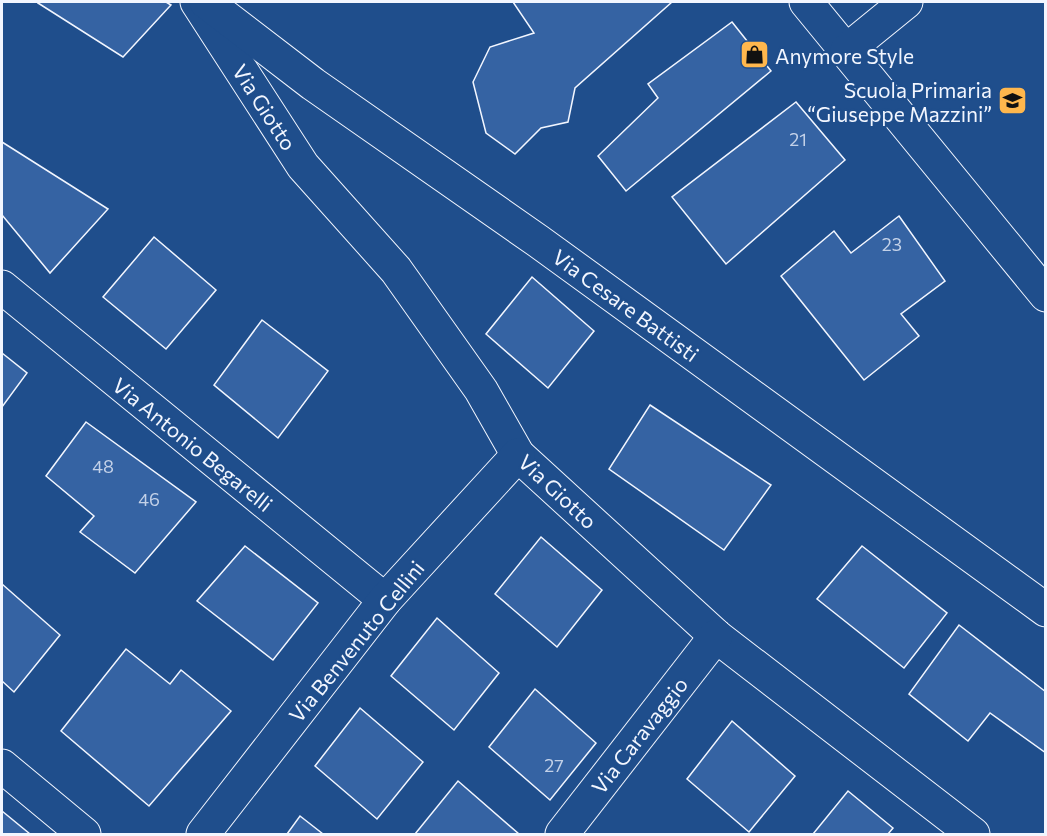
<svg xmlns="http://www.w3.org/2000/svg" width="1047" height="836" viewBox="0 0 1047 836" font-family="Commissioner,sans-serif">
<style>
.building{fill:#3563a3;stroke:#f2f6ff;stroke-width:1.5}
.lines{fill:none;stroke-linecap:round;stroke-linejoin:round}
.minor-casing{stroke:#f2f6ff;stroke-width:35}
.major-casing{stroke:#f2f6ff;stroke-width:35}
.minor{stroke:#1f4e8c;stroke-width:33}
.major{stroke:#1f4e8c;stroke-width:33}
.labels{text-anchor:middle;dominant-baseline:central;stroke-width:4.5;stroke-linejoin:round;paint-order:stroke}
.number-label{font-size:18px;fill:#c3d1e8}
.poi-label{font-size:21px;fill:#f2f6ff;stroke:#1f4e8c;text-anchor:start}
.street-label{font-size:21px;fill:#f2f6ff;stroke:#1f4e8c}
</style>
<rect width="100%" height="100%" fill="#1f4e8c"/>
<g class="building">
<path d="M 39,2 L 166,2 L 171,5 L 123,57 L 38,3 Z"/>
<path d="M 513,2 L 672,2 L 575,88 L 568,122 L 541,128 L 515,154 L 486,133 L 473,82 L 490,47 L 534,33 Z"/>
<path d="M 732,22 L 771,71 L 626,191 L 598,156 L 658,98 L 648,84 Z"/>
<path d="M 796,102 L 845,160 L 726,264 L 672,197 Z"/>
<path d="M 2,142 L 108,209 L 50,273 L 2,215 Z"/>
<path d="M 899,216 L 945,281 L 901,314 L 919,336 L 864,380 L 781,276 L 834,231 L 851,253 Z"/>
<path d="M 154,237 L 216,290 L 166,349 L 103,297 Z"/>
<path d="M 532,277 L 594,331 L 548,388 L 486,334 Z"/>
<path d="M 262,320 L 328,371 L 278,438 L 214,385 Z"/>
<path d="M 2,353 L 27,373 L 2,407 Z"/>
<path d="M 650,405 L 771,485 L 724,550 L 609,469 Z"/>
<path d="M 86,422 L 196,502 L 135,573 L 80,532 L 94,516 L 46,476 Z"/>
<path d="M 541,537 L 602,590 L 557,647 L 495,594 Z"/>
<path d="M 245,546 L 318,603 L 273,660 L 197,601 Z"/>
<path d="M 862,546 L 947,613 L 904,668 L 817,599 Z"/>
<path d="M 2,584 L 60,635 L 14,692 L 2,681 Z"/>
<path d="M 437,618 L 499,673 L 454,730 L 391,676 Z"/>
<path d="M 959,625 L 1046,692 L 1046,753 L 990,713 L 968,741 L 909,694 Z"/>
<path d="M 126,649 L 170,684 L 181,670 L 231,711 L 149,806 L 61,731 Z"/>
<path d="M 535,689 L 596,743 L 550,800 L 489,747 Z"/>
<path d="M 360,708 L 423,762 L 377,819 L 315,766 Z"/>
<path d="M 732,721 L 795,776 L 749,832 L 687,779 Z"/>
<path d="M 458,781 L 519,834 L 415,834 Z"/>
<path d="M 848,791 L 893,828 L 888,834 L 813,834 Z"/>
<path d="M 2,811 L 30,834 L 2,834 Z"/>
<path d="M 300,816 L 323,834 L 287,834 Z"/>
</g>
<g class="lines">
<defs>
<g id="minor">
<path d="M 197,2 L 303,166 L 396,270 L 481,390 L 518,455 L 716,636 L 973,834"/>
<path d="M 806,2 L 1046,295"/>
<path d="M 847,50 L 906,2"/>
<path d="M 2,287 L 385,600"/>
<path d="M 2,766 L 84,834"/>
<path d="M 203,834 L 385,600 L 518,455"/>
<path d="M 562,834 L 716,636"/>
</g>
<path id="major" d="M 206,2 L 313,84 L 538,241 L 1046,610"/>
</defs>
<use href="#minor" class="minor-casing"/>
<use href="#major" class="major-casing"/>
<use href="#minor" class="minor"/>
<use href="#major" class="major"/>
</g>
<defs>
<symbol id="shop-square" viewBox="-11 -11 22 22"><rect x="-9" y="-9" width="18" height="18" rx="4" fill="#ffb74d" stroke="#1f4e8c"/><path d="M-5-2.5h2.3a2.7 3.5 0 0 1 5.4 0H5L5.5 6h-11ZM-1.5-2.5h3a1.5 2.3 0 0 0-3 0Z" fill="#111"/></symbol>
<symbol id="school-square" viewBox="-11 -11 22 22"><rect x="-9" y="-9" width="18" height="18" rx="4" fill="#ffb74d" stroke="#1f4e8c"/><path d="M0-5L7-2L0 1L-7-2ZM-4 1L0 2.5L4 1V4Q0 6-4 4Z" fill="#111"/></symbol>
</defs>
<g fill-rule="evenodd">
<use href="#shop-square" x="738" y="38" width="33" height="33"/>
<use href="#school-square" x="996" y="84" width="33" height="33"/>
</g>
<g class="labels">
<g class="number-label">
<text x="798" y="139">21</text>
<text x="892" y="244">23</text>
<text x="103" y="466">48</text>
<text x="149" y="499">46</text>
<text x="554" y="765">27</text>
</g>
<g class="poi-label">
<text x="775" y="55">Anymore Style</text>
<text x="992" y="89" text-anchor="end">Scuola Primaria<tspan x="992" dy="24">“Giuseppe Mazzini”</tspan></text>
</g>
<g class="street-label">
<text transform="translate(265 107) rotate(57)">Via Giotto</text>
<text transform="translate(626 305) rotate(36)">Via Cesare Battisti</text>
<text transform="translate(193 444) rotate(39)">Via Antonio Begarelli</text>
<text transform="translate(558 491) rotate(43)">Via Giotto</text>
<text transform="translate(356 641) rotate(-51)">Via Benvenuto Cellini</text>
<text transform="translate(639 735) rotate(-52)">Via Caravaggio</text>
</g>
</g>
<rect width="1047" height="836" fill="none" stroke="#f2f6ff" stroke-width="6"/>
</svg>
